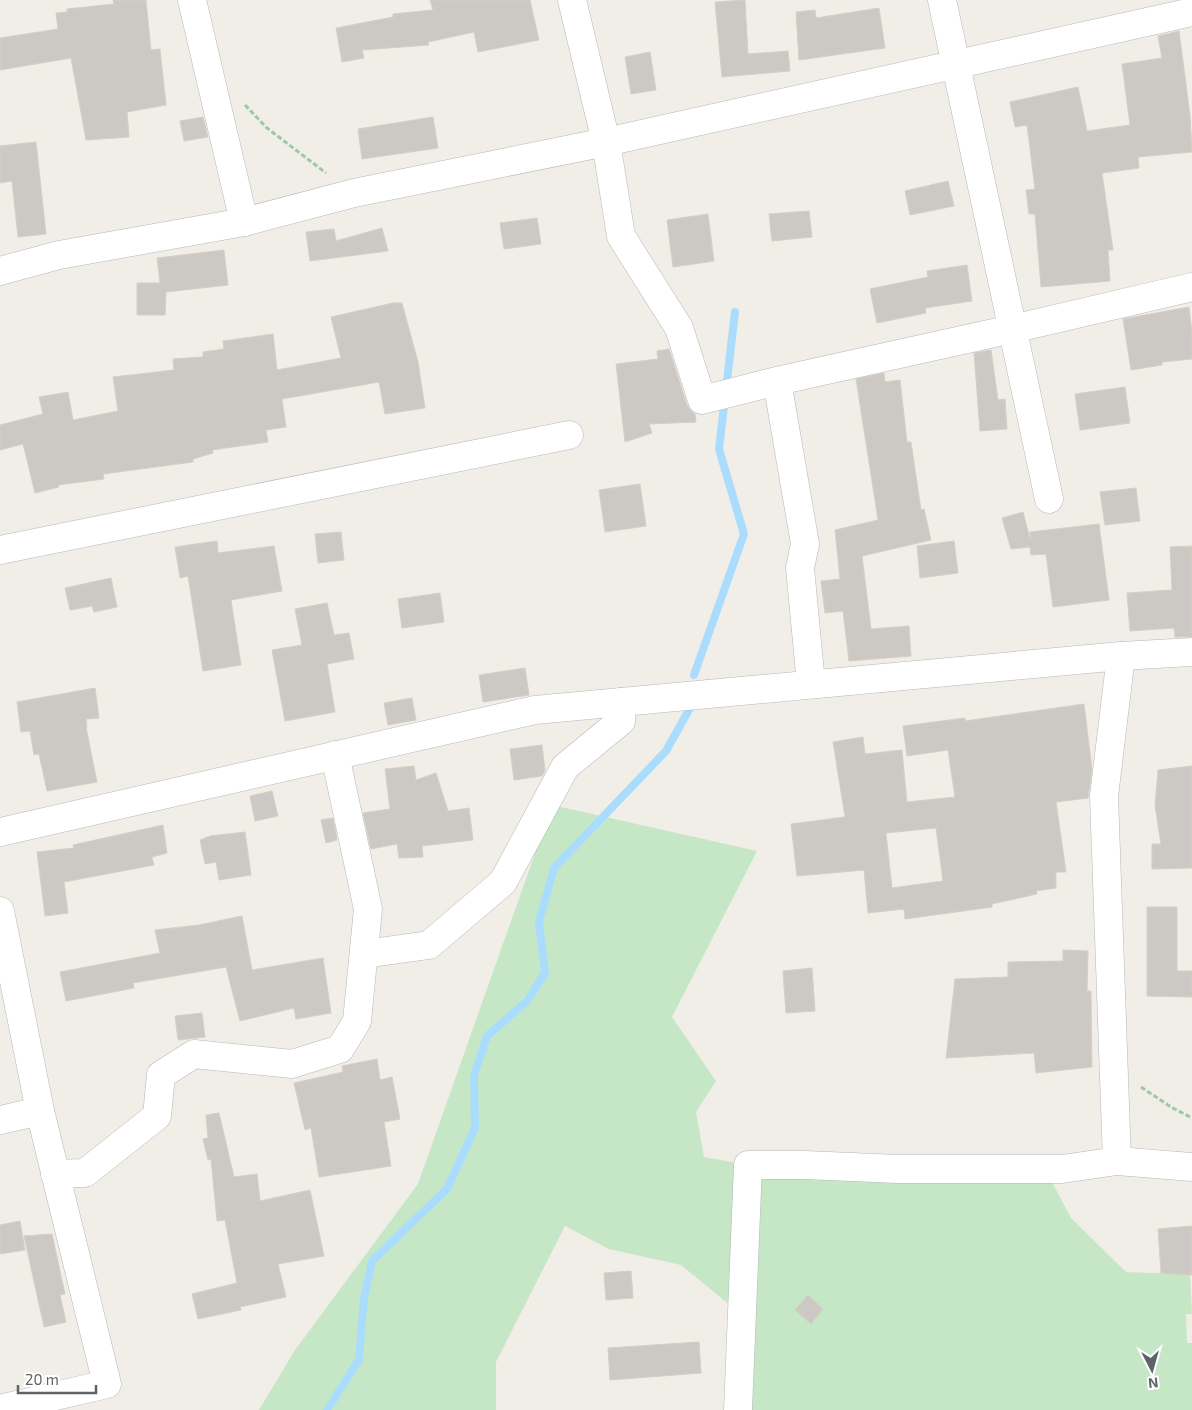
<svg xmlns="http://www.w3.org/2000/svg" width="1192" height="1410" viewBox="0 0 1192 1410" font-family="'Exo 2',sans-serif">
<style>
.green{fill:#c6e7c5}
.lines{fill:none;stroke-linecap:round;stroke-linejoin:round}
.stream{stroke:#aaddfd;stroke-width:8}
.building{fill:#ccc9c4;stroke:#d5cfc5;fill-rule:evenodd}
.minor-casing{stroke:#b4b8bb;stroke-width:29}
.path{stroke:#9ec8a8;stroke-width:3;stroke-dasharray:5 2.5;stroke-linecap:butt}
.minor{stroke:#fff;stroke-width:28}
</style>
<rect width="100%" height="100%" fill="#f0eee7"/>
<path class="green" d="M 552,805 L 757,851 L 672,1017 L 716,1081 L 696,1112 L 704,1157 L 748,1165 L 1045,1169 L 1071,1218 L 1126,1272 L 1154,1273 L 1187,1271 L 1190,1275 L 1192,1314 L 1186,1314 L 1187,1343 L 1192,1343 L 1192,1410 L 738,1410 L 742,1315 L 681,1265 L 609,1249 L 565,1226 L 496,1362 L 496,1410 L 259,1410 L 295,1350 L 418,1184 Z"/>
<g class="lines">
<g class="stream">
<path d="M 694,675 L 744,534 L 719,449 L 735,312"/>
<path d="M 327,1410 L 359,1360 L 364,1298 L 372,1261 L 447,1189 L 475,1128 L 474,1076 L 487,1036 L 527,1001 L 545,973 L 539,922 L 554,868 L 666,751 L 690,708"/>
</g>
</g>
<g class="building">
<path d="M 113,0 L 146,0 L 151,50 L 160,49 L 166,105 L 127,112 L 129,137 L 86,140 L 71,58 L 0,70 L 0,38 L 58,29 L 56,13 L 67,12 L 67,9 L 114,4 Z"/>
<path d="M 430,0 L 530,0 L 539,40 L 478,52 L 474,32 L 428,42 L 429,45 L 362,50 L 364,58 L 342,62 L 336,28 L 393,17 L 393,14 L 433,10 Z"/>
<path d="M 745,0 L 748,54 L 788,51 L 790,71 L 722,77 L 715,2 Z"/>
<path d="M 879,8 L 885,48 L 799,60 L 796,12 L 815,10 L 816,18 Z"/>
<path d="M 1179,31 L 1190,115 L 1192,152 L 1138,157 L 1139,168 L 1102,173 L 1113,250 L 1108,250 L 1110,281 L 1041,287 L 1035,214 L 1029,214 L 1026,190 L 1035,189 L 1027,125 L 1015,127 L 1010,102 L 1078,87 L 1087,131 L 1130,125 L 1122,64 L 1162,58 L 1158,36 Z"/>
<path d="M 650,52 L 656,90 L 631,94 L 625,57 Z"/>
<path d="M 203,117 L 208,137 L 184,141 L 180,121 Z"/>
<path d="M 433,117 L 438,148 L 362,159 L 358,129 Z"/>
<path d="M 36,142 L 46,234 L 18,237 L 12,181 L 0,183 L 0,146 Z"/>
<path d="M 948,181 L 954,206 L 910,215 L 905,191 Z"/>
<path d="M 809,211 L 812,237 L 772,241 L 769,214 Z"/>
<path d="M 708,214 L 714,261 L 673,267 L 667,220 Z"/>
<path d="M 537,218 L 541,244 L 504,249 L 500,223 Z"/>
<path d="M 382,228 L 388,251 L 310,261 L 306,232 L 334,229 L 336,241 Z"/>
<path d="M 224,250 L 228,285 L 166,292 L 165,315 L 137,315 L 137,283 L 160,283 L 157,258 Z"/>
<path d="M 967,265 L 972,301 L 925,308 L 926,313 L 877,323 L 870,289 L 928,277 L 927,271 Z"/>
<path d="M 393,303 L 402,303 L 418,362 L 425,408 L 385,414 L 379,382 L 282,399 L 286,427 L 266,430 L 268,442 L 212,450 L 213,453 L 193,459 L 193,462 L 103,474 L 104,479 L 58,485 L 59,487 L 35,493 L 23,444 L 0,450 L 0,425 L 43,414 L 39,397 L 68,392 L 73,420 L 118,411 L 113,377 L 174,370 L 173,359 L 203,357 L 203,352 L 224,349 L 223,341 L 273,334 L 277,370 L 341,358 L 331,317 Z"/>
<path d="M 1189,307 L 1192,333 L 1192,359 L 1162,362 L 1162,365 L 1131,370 L 1123,319 Z"/>
<path d="M 669,349 L 687,405 L 691,411 L 695,414 L 696,422 L 649,424 L 652,433 L 625,442 L 616,364 L 658,359 L 657,351 Z"/>
<path d="M 991,350 L 998,400 L 1005,399 L 1007,429 L 980,431 L 974,353 Z"/>
<path d="M 884,373 L 885,382 L 900,380 L 907,442 L 911,442 L 921,510 L 924,509 L 931,540 L 862,556 L 871,629 L 909,626 L 911,656 L 849,661 L 843,611 L 825,613 L 821,581 L 840,579 L 835,530 L 878,520 L 856,379 Z"/>
<path d="M 1125,387 L 1130,423 L 1080,430 L 1075,394 Z"/>
<path d="M 640,484 L 646,526 L 605,532 L 599,490 Z"/>
<path d="M 1136,488 L 1140,521 L 1105,525 L 1100,492 Z"/>
<path d="M 1023,512 L 1030,539 L 1030,532 L 1099,524 L 1109,600 L 1053,607 L 1046,554 L 1031,555 L 1030,547 L 1011,549 L 1002,518 Z"/>
<path d="M 341,532 L 344,560 L 318,563 L 315,534 Z"/>
<path d="M 217,541 L 218,553 L 274,546 L 282,591 L 231,600 L 241,665 L 203,671 L 188,576 L 180,578 L 175,547 Z"/>
<path d="M 954,541 L 958,573 L 920,578 L 917,546 Z"/>
<path d="M 1192,546 L 1192,637 L 1175,637 L 1174,628 L 1130,631 L 1127,593 L 1172,590 L 1170,547 Z"/>
<path d="M 111,578 L 117,607 L 94,612 L 92,606 L 70,610 L 65,588 Z"/>
<path d="M 440,593 L 444,622 L 402,628 L 398,599 Z"/>
<path d="M 327,603 L 334,635 L 349,633 L 354,659 L 327,664 L 335,712 L 285,721 L 272,650 L 302,645 L 295,609 Z"/>
<path d="M 525,668 L 529,695 L 483,702 L 479,675 Z"/>
<path d="M 95,688 L 99,718 L 86,719 L 87,727 L 86,727 L 97,782 L 47,791 L 39,754 L 34,755 L 30,731 L 21,732 L 17,702 Z"/>
<path d="M 412,698 L 416,720 L 388,725 L 384,703 Z"/>
<path d="M 1084,704 L 1092,769 L 1088,798 L 1056,802 L 1066,872 L 1056,872 L 1056,888 L 1036,891 L 1037,894 L 992,904 L 992,907 L 905,919 L 904,909 L 868,913 L 864,870 L 797,876 L 791,824 L 845,817 L 833,742 L 863,737 L 865,754 L 902,750 L 907,802 L 955,797 L 948,750 L 907,756 L 903,726 L 965,718 L 965,721 ZM 936,828 L 943,881 L 892,888 L 886,833 Z"/>
<path d="M 542,745 L 545,771 L 542,776 L 514,780 L 510,749 Z"/>
<path d="M 414,766 L 416,780 L 436,773 L 448,811 L 469,808 L 473,840 L 422,846 L 423,857 L 399,858 L 397,844 L 371,849 L 363,813 L 390,809 L 385,769 Z"/>
<path d="M 1192,766 L 1192,868 L 1152,869 L 1152,844 L 1161,844 L 1155,806 L 1158,770 Z"/>
<path d="M 272,791 L 278,816 L 255,821 L 250,796 Z"/>
<path d="M 333,818 L 337,840 L 326,843 L 321,820 Z"/>
<path d="M 163,825 L 167,853 L 152,857 L 154,865 L 64,882 L 68,913 L 45,916 L 37,852 L 74,848 L 73,845 Z"/>
<path d="M 245,832 L 251,875 L 219,880 L 216,862 L 205,864 L 200,840 L 210,836 Z"/>
<path d="M 1147,907 L 1177,907 L 1177,971 L 1192,971 L 1192,997 L 1147,996 Z"/>
<path d="M 242,916 L 252,970 L 323,958 L 331,1013 L 296,1019 L 294,1008 L 240,1021 L 226,967 L 133,983 L 134,988 L 66,1001 L 60,972 L 160,953 L 155,930 L 199,925 Z"/>
<path d="M 1063,950 L 1088,951 L 1087,991 L 1091,991 L 1092,1067 L 1036,1073 L 1034,1053 L 946,1058 L 955,979 L 1008,977 L 1008,962 L 1063,961 Z"/>
<path d="M 812,968 L 815,1011 L 786,1013 L 783,971 Z"/>
<path d="M 202,1013 L 205,1037 L 178,1040 L 175,1016 Z"/>
<path d="M 377,1059 L 380,1080 L 392,1077 L 400,1119 L 384,1122 L 391,1166 L 319,1177 L 311,1128 L 305,1130 L 294,1083 L 343,1072 L 342,1066 Z"/>
<path d="M 219,1113 L 234,1177 L 257,1174 L 260,1201 L 310,1190 L 324,1256 L 278,1264 L 286,1297 L 240,1307 L 241,1310 L 198,1319 L 192,1294 L 237,1283 L 225,1220 L 217,1221 L 211,1159 L 208,1160 L 203,1139 L 208,1138 L 206,1115 Z"/>
<path d="M 20,1221 L 25,1250 L 0,1254 L 0,1225 Z"/>
<path d="M 1192,1226 L 1192,1275 L 1161,1273 L 1158,1229 Z"/>
<path d="M 52,1234 L 65,1294 L 60,1295 L 66,1322 L 44,1327 L 24,1236 Z"/>
<path d="M 631,1271 L 633,1298 L 606,1300 L 604,1273 Z"/>
<path d="M 808,1295 L 823,1309 L 811,1324 L 795,1310 Z"/>
<path d="M 699,1342 L 701,1373 L 610,1380 L 608,1348 Z"/>
</g>
<g class="lines">
<defs>
<g id="minor">
<path d="M 192,0 L 244,222"/>
<path d="M 572,0 L 606,142 L 621,236 L 679,328 L 702,400 L 777,381 L 1012,329 L 1192,287"/>
<path d="M 942,0 L 1049,499"/>
<path d="M 0,271 L 59,255 L 244,222 L 354,193 L 606,142 L 1192,12"/>
<path d="M 777,381 L 805,544 L 800,568 L 811,684"/>
<path d="M 0,550 L 569,435"/>
<path d="M 0,832 L 535,710 L 1121,656 L 1192,652"/>
<path d="M 0,911 L 40,1111 L 107,1384 L 0,1409"/>
<path d="M 364,954 L 429,945 L 503,882 L 565,767 L 621,721 L 621,702"/>
<path d="M 0,1120 L 40,1111"/>
<path d="M 1117,1161 L 1104,796 L 1121,656"/>
<path d="M 55,1174 L 85,1173 L 157,1116 L 161,1075 L 194,1054 L 292,1064 L 340,1049 L 357,1021 L 368,909 L 335,755"/>
<path d="M 738,1410 L 748,1165 L 805,1165 L 898,1169 L 1062,1169 L 1117,1161 L 1192,1167"/>
</g>
</defs>
<use href="#minor" class="minor-casing"/>
<g class="path">
<path d="M 245,105 L 267,128 L 326,173"/>
<path d="M 1141,1087 L 1171,1107 L 1192,1118"/>
</g>
<use href="#minor" class="minor"/>
</g>
<g transform="translate(1152 1370) rotate(174)" stroke="#ffffff" stroke-width="4" paint-order="stroke">
<path d="M0-4L9 19L0 12L-9 19Z" fill="#5e6367"/>
<text y="-8" font-size="14" font-weight="bold" text-anchor="middle" fill="#5e6367">N</text>
</g>
<path d="M18 1385v8h78v-8" fill="none" stroke="#5e6367" stroke-width="2.5"/>
<text x="25" y="1385" font-size="15" fill="#5e6367" stroke="#ffffff" stroke-width="4" paint-order="stroke">20 m</text>
</svg>
